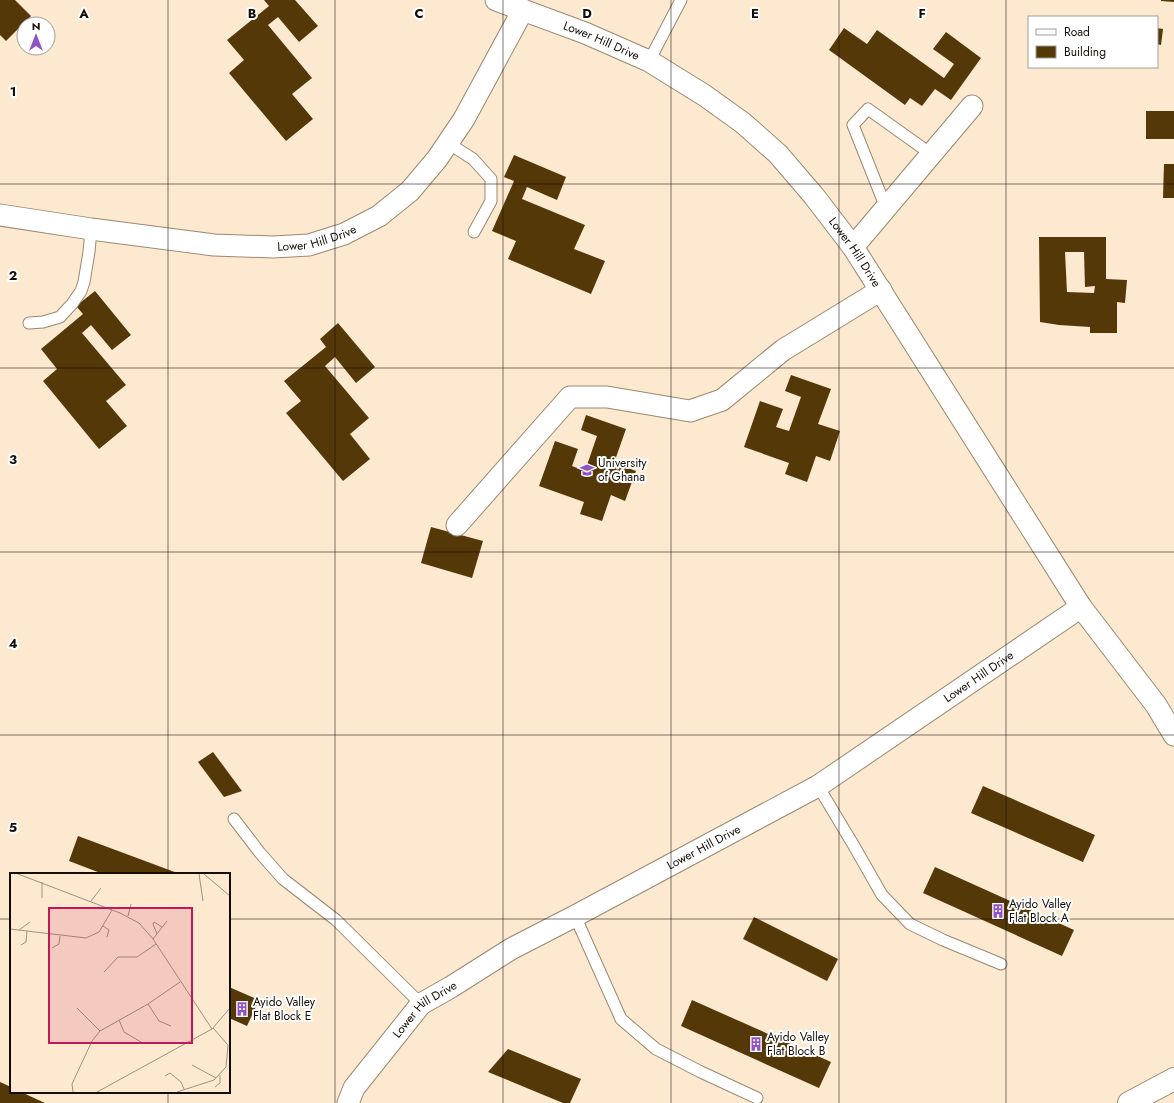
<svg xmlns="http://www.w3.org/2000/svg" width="1174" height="1103" viewBox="0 0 1174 1103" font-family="Jost,sans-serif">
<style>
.building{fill:#553808;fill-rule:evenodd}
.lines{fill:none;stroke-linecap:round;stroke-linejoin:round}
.lane-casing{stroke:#9a8870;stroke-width:13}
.street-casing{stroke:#9a8870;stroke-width:23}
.secondary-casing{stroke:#9a8870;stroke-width:24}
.lane{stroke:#fff;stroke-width:11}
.street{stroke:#fff;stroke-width:21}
.secondary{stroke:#fff;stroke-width:22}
.grid{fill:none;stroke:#130d05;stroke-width:1;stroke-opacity:0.55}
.labels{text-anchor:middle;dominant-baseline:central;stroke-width:4;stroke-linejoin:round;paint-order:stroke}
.street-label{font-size:12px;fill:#130d05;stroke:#fff}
.poi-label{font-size:12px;fill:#130d05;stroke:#fff;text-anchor:start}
.inset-road{fill:none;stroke:#9f917f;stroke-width:1}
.view{fill:#c2185b;fill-opacity:0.15;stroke:#c2185b;stroke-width:2}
.inset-edge{fill:none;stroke:#130d05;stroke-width:2}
.grid-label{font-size:13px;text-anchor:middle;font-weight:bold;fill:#130d05;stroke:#fff;stroke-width:4;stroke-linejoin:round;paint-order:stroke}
</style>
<rect width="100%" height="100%" fill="#fde9d0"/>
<g class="building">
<path d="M 0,0 L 15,0 L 31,16 L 6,41 L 0,35 Z"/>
<path d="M 264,0 L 295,0 L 318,26 L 299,42 L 278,17 L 268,25 L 312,78 L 292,94 L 313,119 L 286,141 L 229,73 L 244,60 L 227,40 L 269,6 Z"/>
<path d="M 1161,0 L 1174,0 L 1174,2 L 1161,1 Z"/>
<path d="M 844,28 L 867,44 L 877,30 L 944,78 L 954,64 L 933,49 L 946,32 L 981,58 L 951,100 L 935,89 L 922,106 L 910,98 L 905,105 L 829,50 Z"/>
<path d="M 1157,28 L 1163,29 L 1161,45 L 1157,44 Z"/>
<rect x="1146" y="111" width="28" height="28"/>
<path d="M 514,155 L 566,177 L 557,200 L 527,187 L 522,199 L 585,225 L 574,249 L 605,261 L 591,294 L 508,259 L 516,241 L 492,231 L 514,181 L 504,177 Z"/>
<path d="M 1164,164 L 1174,164 L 1174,198 L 1163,198 Z"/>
<path d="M 1039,237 L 1106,237 L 1106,279 L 1127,280 L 1125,303 L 1117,302 L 1117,333 L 1090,333 L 1090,327 L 1059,325 L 1040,322 ZM 1065,252 L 1084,252 L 1085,287 L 1095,286 L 1094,293 L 1067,292 Z"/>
<path d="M 95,291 L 131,335 L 112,350 L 91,325 L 82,333 L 126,385 L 106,401 L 127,426 L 99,449 L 43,381 L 57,369 L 41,349 L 83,314 L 76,306 Z"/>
<path d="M 338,323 L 375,367 L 356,383 L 335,357 L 325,366 L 369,418 L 350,434 L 370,459 L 343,481 L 286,413 L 301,401 L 284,381 L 326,347 L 320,339 Z"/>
<path d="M 791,375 L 831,389 L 818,424 L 840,431 L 830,461 L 816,456 L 807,482 L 785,474 L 789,463 L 744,447 L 760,401 L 783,409 L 776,427 L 789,431 L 801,397 L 785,391 Z"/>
<path d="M 586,415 L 626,429 L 614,463 L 636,471 L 625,501 L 611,495 L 602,521 L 580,514 L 584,502 L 539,486 L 555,441 L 578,449 L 572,466 L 585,471 L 597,436 L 581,430 Z"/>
<path d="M 431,527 L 483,541 L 472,578 L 421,563 Z"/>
<path d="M 213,752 L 242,791 L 224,797 L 198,762 Z"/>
<path d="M 983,786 L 1095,835 L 1083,862 L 971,813 Z"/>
<path d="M 78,836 L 180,874 L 103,874 L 69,861 Z"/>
<path d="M 935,867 L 1074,930 L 1062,956 L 923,893 Z"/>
<path d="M 754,917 L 838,959 L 827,981 L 743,939 Z"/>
<path d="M 229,987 L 259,1000 L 247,1026 L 229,1018 Z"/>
<path d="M 692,1000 L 831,1062 L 819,1088 L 681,1026 Z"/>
<path d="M 508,1049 L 581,1079 L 570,1103 L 563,1103 L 488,1072 Z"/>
<path d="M 0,1082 L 11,1087 L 11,1092 L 21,1092 L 45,1103 L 0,1103 Z"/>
</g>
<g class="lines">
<defs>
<g id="lane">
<path d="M 649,61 L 681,0"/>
<path d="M 448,143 L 473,159 L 491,179 L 491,201 L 474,232"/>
<path d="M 886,208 L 853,125 L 868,109 L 931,154"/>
<path d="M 29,323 L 43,322 L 60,317 L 72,304 L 81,291 L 84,282 L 89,252 L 91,229"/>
<path d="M 818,786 L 854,846 L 882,895 L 910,924 L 943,940 L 1001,964"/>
<path d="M 234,819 L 260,853 L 283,879 L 336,920 L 421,1004"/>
<path d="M 575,916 L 621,1019 L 656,1049 L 701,1072 L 757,1098"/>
</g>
<g id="street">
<path id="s1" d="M 496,0 L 585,33 L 649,61 L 704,95 L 743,123 L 778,154 L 814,196 L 853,247 L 1081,607 L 1156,705 L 1174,735"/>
<path id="s2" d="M 0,215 L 91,229 L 214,245 L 273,247 L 309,245 L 344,234 L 379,216 L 410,191 L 437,159 L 464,119 L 523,10"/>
<path d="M 853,247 L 972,106"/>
<path d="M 457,525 L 570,397 L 607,397 L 690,411 L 722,400 L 783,350 L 881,290"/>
<path id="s3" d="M 348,1103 L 354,1088 L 421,1004 L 451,987 L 511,949 L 575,916 L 818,786 L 1081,607"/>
</g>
<path id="secondary" d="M 1129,1103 L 1174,1079"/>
</defs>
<use href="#lane" class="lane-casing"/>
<use href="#street" class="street-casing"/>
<use href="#secondary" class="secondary-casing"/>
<use href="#lane" class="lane"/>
<use href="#street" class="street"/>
<use href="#secondary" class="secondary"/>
</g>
<path class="grid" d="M 168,0 L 168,874M 335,0 L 335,1103M 503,0 L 503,1103M 671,0 L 671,1103M 839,0 L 839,1103M 1006,0 L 1006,1103M 0,184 L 1174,184M 0,368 L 1174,368M 0,552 L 1174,552M 0,735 L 1174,735M 0,919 L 11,919M 229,919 L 1174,919M 168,1092 L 168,1103"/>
<defs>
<symbol id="university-bare" viewBox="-9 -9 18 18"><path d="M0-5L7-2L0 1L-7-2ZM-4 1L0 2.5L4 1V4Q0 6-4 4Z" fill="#9351c6" stroke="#fff" stroke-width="2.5" paint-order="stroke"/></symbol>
<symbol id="building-bare" viewBox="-9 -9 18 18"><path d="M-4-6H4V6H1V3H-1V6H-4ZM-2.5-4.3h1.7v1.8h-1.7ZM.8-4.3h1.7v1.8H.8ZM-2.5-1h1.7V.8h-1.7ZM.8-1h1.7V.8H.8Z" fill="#9351c6" stroke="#fff" stroke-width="2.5" paint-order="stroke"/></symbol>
</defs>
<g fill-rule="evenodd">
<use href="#university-bare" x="577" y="460" width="20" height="20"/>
<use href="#building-bare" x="988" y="901" width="20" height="20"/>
<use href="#building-bare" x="232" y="999" width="20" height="20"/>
<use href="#building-bare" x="746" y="1034" width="20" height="20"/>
</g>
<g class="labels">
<g class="street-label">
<text stroke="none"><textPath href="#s1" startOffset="113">Lower Hill Drive</textPath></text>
<text stroke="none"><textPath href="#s2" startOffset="320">Lower Hill Drive</textPath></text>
<text stroke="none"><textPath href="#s1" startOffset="449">Lower Hill Drive</textPath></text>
<text stroke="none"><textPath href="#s3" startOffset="771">Lower Hill Drive</textPath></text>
<text stroke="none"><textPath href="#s3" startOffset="447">Lower Hill Drive</textPath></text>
<text stroke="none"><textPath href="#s3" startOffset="123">Lower Hill Drive</textPath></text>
</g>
<g class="poi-label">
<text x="598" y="463">University<tspan x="598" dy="14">of Ghana</tspan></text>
<text x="1009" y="904">Ayido Valley<tspan x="1009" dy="14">Flat Block A</tspan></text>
<text x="253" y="1002">Ayido Valley<tspan x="253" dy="14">Flat Block E</tspan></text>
<text x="767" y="1037">Ayido Valley<tspan x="767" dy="14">Flat Block B</tspan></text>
</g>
</g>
<g transform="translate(10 873)">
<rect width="220" height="220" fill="#fde9d0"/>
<path class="inset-road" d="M 8,1 L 110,40 L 129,50 L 143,66 L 202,156M 189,1 L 193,28M 194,1 L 220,23M 32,25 L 32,9M 81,28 L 91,15M 118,43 L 121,31M 93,53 L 99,57 L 97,64M 0,56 L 76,65 L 89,59 L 102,37M 9,57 L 20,49M 147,61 L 143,51 L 144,49 L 152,54M 143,66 L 157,48M 11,72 L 16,69 L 17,58M 42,75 L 49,71 L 50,63M 94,99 L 108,84 L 127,84 L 146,71M 138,131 L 149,148 L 161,153M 67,135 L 90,158M 109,147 L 114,159 L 131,169M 182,192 L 206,205M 155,203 L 160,200 L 171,209 L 174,216M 205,214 L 210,210 L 210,202M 63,219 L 62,211 L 68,198 L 82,168 L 90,158 L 138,131 L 170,109M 87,219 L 202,156 L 220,135M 167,219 L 204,207 L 216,194 L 218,172 L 203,155"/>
<path class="view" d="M 39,35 L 182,35 L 182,170 L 39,170 Z"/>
<rect width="220" height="220" class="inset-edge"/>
</g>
<g class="grid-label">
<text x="84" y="18">A</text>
<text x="252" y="18">B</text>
<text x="419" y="18">C</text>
<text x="587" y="18">D</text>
<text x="755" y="18">E</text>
<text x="922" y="18">F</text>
<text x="13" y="96">1</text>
<text x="13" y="280">2</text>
<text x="13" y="464">3</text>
<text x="13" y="648">4</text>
<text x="13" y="832">5</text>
</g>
<rect x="1028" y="16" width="130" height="52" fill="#ffffff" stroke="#a19e9b"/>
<rect x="1036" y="29" width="20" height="6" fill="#ffffff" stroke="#a19e9b"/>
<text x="1064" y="36" font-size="12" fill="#130d05">Road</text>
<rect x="1036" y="46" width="20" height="12" fill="#553808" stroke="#a19e9b"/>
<text x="1064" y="56" font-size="12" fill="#130d05">Building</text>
<g transform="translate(36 36)"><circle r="19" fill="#ffffff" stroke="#a19e9b"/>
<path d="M0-3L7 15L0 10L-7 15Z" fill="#9351c6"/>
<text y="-6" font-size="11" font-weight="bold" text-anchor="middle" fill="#130d05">N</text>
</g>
</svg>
